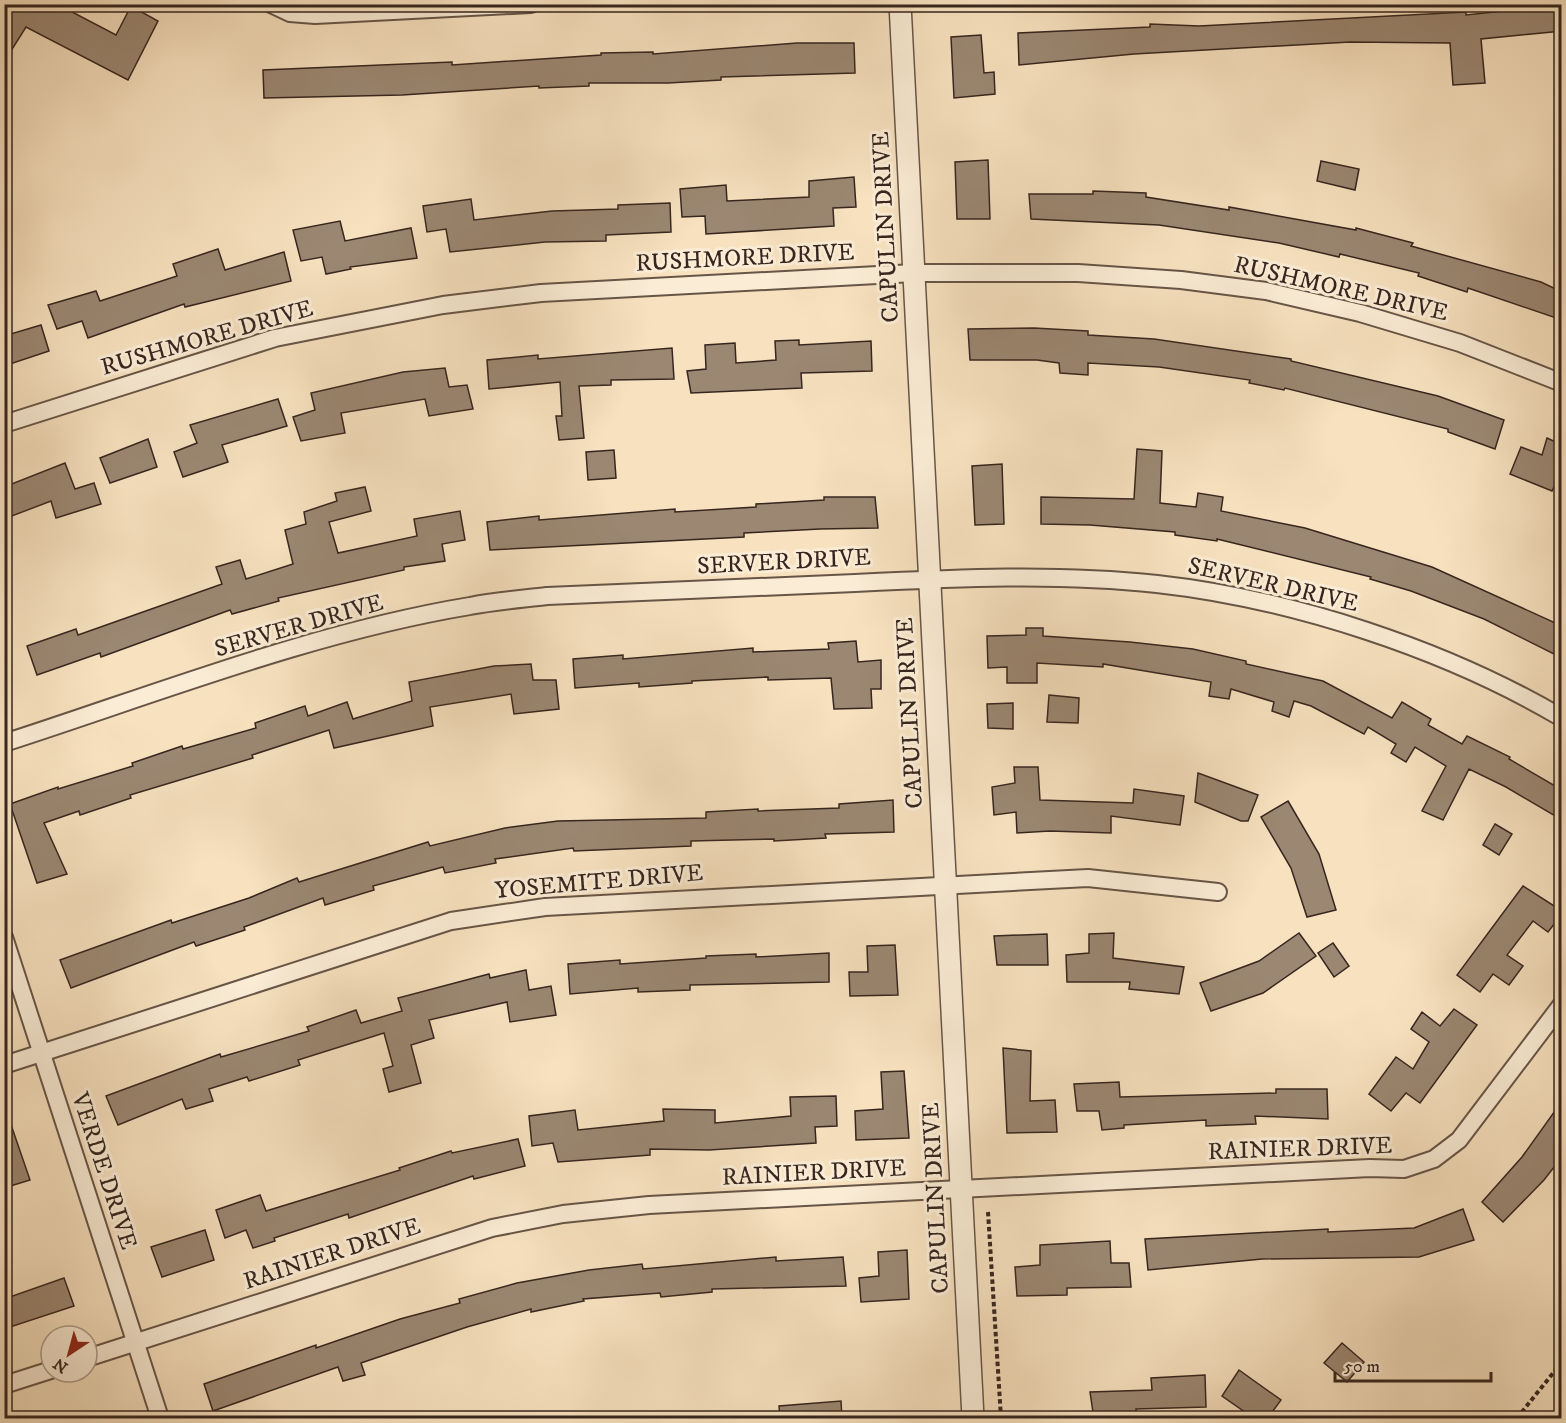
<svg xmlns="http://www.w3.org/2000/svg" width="1566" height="1423" viewBox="0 0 1566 1423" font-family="'IM FELL DW Pica',serif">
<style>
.building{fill:#9b8772;stroke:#37261f;stroke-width:1.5}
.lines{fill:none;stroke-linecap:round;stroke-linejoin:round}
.minor-casing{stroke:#675547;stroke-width:20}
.tertiary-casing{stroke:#675547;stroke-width:24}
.path{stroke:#37261f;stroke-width:4;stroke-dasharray:4.5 3;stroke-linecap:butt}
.minor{stroke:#faecd5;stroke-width:16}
.tertiary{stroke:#faecd5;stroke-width:21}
.labels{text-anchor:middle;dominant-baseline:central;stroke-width:6;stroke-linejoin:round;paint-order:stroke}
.street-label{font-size:24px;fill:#37261f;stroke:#faecd5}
</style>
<rect width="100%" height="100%" fill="#f7e1bf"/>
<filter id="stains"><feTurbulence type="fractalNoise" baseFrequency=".00333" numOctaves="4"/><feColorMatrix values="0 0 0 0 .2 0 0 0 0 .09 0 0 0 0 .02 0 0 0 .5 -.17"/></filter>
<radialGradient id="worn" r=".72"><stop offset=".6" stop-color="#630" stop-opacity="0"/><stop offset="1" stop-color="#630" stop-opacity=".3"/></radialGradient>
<g class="building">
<path d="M 4,4 L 57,4 L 116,35 L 131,6 L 158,21 L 128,80 L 26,27 L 4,62 Z"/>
<path d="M 1562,5 L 1562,31 L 1481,39 L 1485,83 L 1453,85 L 1450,43 L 1350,42 L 1134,54 L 1019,65 L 1018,33 L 1150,27 L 1150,24 L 1199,26 L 1466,12 L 1466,15 Z"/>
<path d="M 981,35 L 984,73 L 994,72 L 995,94 L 954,98 L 951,37 Z"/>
<path d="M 797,43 L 854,43 L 855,73 L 721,77 L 721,80 L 668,83 L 589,83 L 589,86 L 539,88 L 539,86 L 402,95 L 264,98 L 263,70 L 452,62 L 452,65 L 601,55 L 601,53 L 653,52 L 653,54 Z"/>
<path d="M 988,160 L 990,219 L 957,219 L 955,162 Z"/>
<path d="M 1321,161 L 1359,169 L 1355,190 L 1317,181 Z"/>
<path d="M 854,177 L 856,207 L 833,208 L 834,226 L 706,234 L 705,216 L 682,217 L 680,189 L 726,185 L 727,201 L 809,197 L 809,181 Z"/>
<path d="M 1093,191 L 1146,193 L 1146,197 L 1229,210 L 1229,207 L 1356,230 L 1356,228 L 1413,243 L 1411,246 L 1541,282 L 1562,292 L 1562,320 L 1468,288 L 1467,292 L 1418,276 L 1419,273 L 1340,254 L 1339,257 L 1279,243 L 1159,225 L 1031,219 L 1029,194 L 1093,194 Z"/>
<path d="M 471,199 L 474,220 L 552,211 L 618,209 L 618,205 L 670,203 L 671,232 L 606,235 L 606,241 L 545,242 L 450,252 L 446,229 L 427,232 L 423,206 Z"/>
<path d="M 340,221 L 345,241 L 411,228 L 417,258 L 350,267 L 351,269 L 326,274 L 322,257 L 301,261 L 293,230 Z"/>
<path d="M 218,249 L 225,270 L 284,252 L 291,281 L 185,307 L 184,304 L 88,338 L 82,321 L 57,329 L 48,305 L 96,291 L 100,301 L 177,276 L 173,264 Z"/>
<path d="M 41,325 L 49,351 L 4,366 L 4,336 Z"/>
<path d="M 1034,328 L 1088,331 L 1088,335 L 1154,339 L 1291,359 L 1291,361 L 1438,396 L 1504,420 L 1495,449 L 1448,432 L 1448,429 L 1285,388 L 1284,390 L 1249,383 L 1250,380 L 1159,367 L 1088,363 L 1088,375 L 1060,373 L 1059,363 L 1037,360 L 970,360 L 968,329 Z"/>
<path d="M 799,340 L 799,345 L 871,341 L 872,371 L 801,373 L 802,388 L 691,393 L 687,371 L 706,369 L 705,345 L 735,343 L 736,363 L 776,360 L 775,341 Z"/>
<path d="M 672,348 L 674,379 L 611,380 L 611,385 L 579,386 L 584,438 L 559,440 L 556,416 L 562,416 L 560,382 L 489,389 L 487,360 L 538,355 L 538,359 Z"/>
<path d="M 445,368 L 449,387 L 467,385 L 473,409 L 429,416 L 425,399 L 341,413 L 345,433 L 301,441 L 293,417 L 315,410 L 311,393 L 403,372 Z"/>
<path d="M 278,399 L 287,426 L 222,445 L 228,462 L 183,477 L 174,452 L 197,443 L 190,425 Z"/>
<path d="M 1547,438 L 1562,445 L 1562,470 L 1552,491 L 1510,474 L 1521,447 L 1542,455 Z"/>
<path d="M 148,439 L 157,467 L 110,483 L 100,458 Z"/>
<path d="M 1137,449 L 1162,451 L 1160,503 L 1196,507 L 1198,493 L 1223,497 L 1221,511 L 1305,528 L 1432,567 L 1562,626 L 1562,658 L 1484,619 L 1411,591 L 1370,579 L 1371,577 L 1217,539 L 1217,541 L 1175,535 L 1175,532 L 1090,525 L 1041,524 L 1041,497 L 1134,499 Z"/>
<path d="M 614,450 L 616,478 L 588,480 L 586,452 Z"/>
<path d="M 65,463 L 75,489 L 94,483 L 101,504 L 56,518 L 51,501 L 4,519 L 4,487 Z"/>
<path d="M 1002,464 L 1004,524 L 975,525 L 972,466 Z"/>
<path d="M 365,487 L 371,511 L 329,522 L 338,553 L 417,536 L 414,519 L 460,511 L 465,540 L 442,544 L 445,561 L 404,567 L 404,570 L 278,598 L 279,601 L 232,614 L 230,610 L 101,657 L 100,653 L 37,675 L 27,646 L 76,629 L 78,635 L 222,584 L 216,567 L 240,560 L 246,579 L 293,564 L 285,530 L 306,524 L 304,512 L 337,501 L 335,493 Z"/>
<path d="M 824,497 L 875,497 L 878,528 L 820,529 L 744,533 L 744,537 L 490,550 L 487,522 L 539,516 L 539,520 L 675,509 L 675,512 L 756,507 L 756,504 L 824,500 Z"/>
<path d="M 1026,628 L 1043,628 L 1043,636 L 1130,642 L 1193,649 L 1246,661 L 1246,664 L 1323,681 L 1392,718 L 1402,702 L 1431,719 L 1428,725 L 1462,744 L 1467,736 L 1510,757 L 1509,759 L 1562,790 L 1562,820 L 1506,787 L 1469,769 L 1443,820 L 1422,811 L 1446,766 L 1415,747 L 1406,762 L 1391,753 L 1396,744 L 1368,727 L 1364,734 L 1311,706 L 1294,701 L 1289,717 L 1272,711 L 1274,702 L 1231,689 L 1229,699 L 1209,696 L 1211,682 L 1103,664 L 1103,667 L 1037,663 L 1037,683 L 1007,683 L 1007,667 L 988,668 L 987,636 L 1026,635 Z"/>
<path d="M 856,641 L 858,662 L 881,660 L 881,689 L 871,689 L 872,708 L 834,709 L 831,678 L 768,680 L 768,677 L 692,681 L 692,683 L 639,687 L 639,683 L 575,688 L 573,659 L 623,655 L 623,659 L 753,648 L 753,652 L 829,649 L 828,643 Z"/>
<path d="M 531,664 L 533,680 L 556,680 L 559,709 L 514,714 L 511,694 L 430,707 L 433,726 L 334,748 L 329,730 L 252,755 L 253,758 L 130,795 L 131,798 L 80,815 L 79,811 L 44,823 L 67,874 L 37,883 L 10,804 L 58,787 L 58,789 L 133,766 L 132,763 L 182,746 L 183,749 L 256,728 L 255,723 L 305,706 L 308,716 L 347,702 L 353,719 L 412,701 L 409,682 L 494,666 Z"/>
<path d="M 1049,695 L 1079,698 L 1078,723 L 1047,722 Z"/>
<path d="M 1013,703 L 1013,729 L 988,728 L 987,704 Z"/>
<path d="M 1014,767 L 1038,767 L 1040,800 L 1133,803 L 1134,789 L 1184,796 L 1180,825 L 1111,816 L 1111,833 L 1050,831 L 1017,833 L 1016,812 L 994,815 L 992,787 L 1015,783 Z"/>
<path d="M 1198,773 L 1258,795 L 1248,821 L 1241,821 L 1195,802 Z"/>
<path d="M 893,800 L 894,832 L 825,834 L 826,838 L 774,841 L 774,839 L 691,841 L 691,846 L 574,851 L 573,848 L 495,859 L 496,863 L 445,873 L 443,867 L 373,886 L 374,890 L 325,905 L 323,898 L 244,927 L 245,930 L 196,946 L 194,942 L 71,988 L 60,960 L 171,920 L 172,923 L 249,898 L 297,878 L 299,882 L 428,842 L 430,846 L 505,828 L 558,821 L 706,818 L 706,812 L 758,809 L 758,811 L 839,808 L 839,804 Z"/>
<path d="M 1288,801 L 1319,854 L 1336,910 L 1307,917 L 1291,868 L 1261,817 Z"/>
<path d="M 1495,824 L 1512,834 L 1499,855 L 1483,845 Z"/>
<path d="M 1523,886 L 1562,911 L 1562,914 L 1548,932 L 1533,921 L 1507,955 L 1523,966 L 1509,985 L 1493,974 L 1480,992 L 1457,975 Z"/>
<path d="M 1114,933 L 1113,958 L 1184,967 L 1179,994 L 1129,989 L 1130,982 L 1067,982 L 1066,955 L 1089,953 L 1089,934 Z"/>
<path d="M 1299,933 L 1316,956 L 1263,993 L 1211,1011 L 1200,983 L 1259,961 Z"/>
<path d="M 1047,934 L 1048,965 L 997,965 L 994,936 Z"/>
<path d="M 1333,943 L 1349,966 L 1334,977 L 1318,953 Z"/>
<path d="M 895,945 L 898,995 L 850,996 L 849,972 L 868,972 L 867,946 Z"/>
<path d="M 829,953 L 829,982 L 690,985 L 690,990 L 638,992 L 638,988 L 570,994 L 568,964 L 620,960 L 620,964 L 706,958 L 706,956 L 756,954 L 756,957 Z"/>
<path d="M 526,970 L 529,990 L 551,986 L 556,1015 L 510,1022 L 507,1002 L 429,1020 L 434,1038 L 411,1045 L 421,1083 L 389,1092 L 383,1069 L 393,1066 L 384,1033 L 298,1060 L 300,1065 L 249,1081 L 247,1077 L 209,1089 L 213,1101 L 186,1109 L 182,1099 L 118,1125 L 106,1096 L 220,1054 L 221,1057 L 309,1031 L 307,1027 L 356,1010 L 361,1023 L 402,1011 L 398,998 L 489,974 L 490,978 Z"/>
<path d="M 1454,1009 L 1477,1025 L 1420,1103 L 1406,1093 L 1391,1111 L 1369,1094 L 1396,1057 L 1413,1069 L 1429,1042 L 1411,1029 L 1422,1012 L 1440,1026 Z"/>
<path d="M 1003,1048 L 1031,1051 L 1030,1101 L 1055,1100 L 1057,1132 L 1007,1133 Z"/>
<path d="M 904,1071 L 909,1138 L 856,1140 L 855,1111 L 883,1109 L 881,1072 Z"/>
<path d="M 1119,1082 L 1120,1097 L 1276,1093 L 1276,1089 L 1327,1089 L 1328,1119 L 1255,1116 L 1256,1124 L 1206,1126 L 1206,1120 L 1124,1125 L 1124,1128 L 1102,1130 L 1099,1111 L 1077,1111 L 1074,1084 Z"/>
<path d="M 836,1096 L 837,1126 L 815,1127 L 816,1143 L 709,1150 L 650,1149 L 650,1155 L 558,1162 L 553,1143 L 532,1146 L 529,1116 L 575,1110 L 578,1130 L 664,1121 L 663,1109 L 715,1110 L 715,1123 L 791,1116 L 790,1097 Z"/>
<path d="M 1562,1101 L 1562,1157 L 1544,1180 L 1503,1222 L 1482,1202 L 1522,1157 Z"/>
<path d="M 4,1113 L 7,1113 L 30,1180 L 4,1188 Z"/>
<path d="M 518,1139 L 525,1166 L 474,1179 L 473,1176 L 349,1218 L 348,1214 L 274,1238 L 275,1241 L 253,1248 L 246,1230 L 225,1238 L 216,1210 L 260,1195 L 266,1211 L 400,1170 L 399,1168 L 451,1151 L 452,1153 Z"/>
<path d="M 1463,1209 L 1474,1240 L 1419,1257 L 1262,1259 L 1148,1270 L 1145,1239 L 1328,1229 L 1328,1232 L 1414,1228 Z"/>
<path d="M 205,1230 L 214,1260 L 162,1277 L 151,1247 Z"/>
<path d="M 1110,1241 L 1111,1263 L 1129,1263 L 1131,1287 L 1067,1288 L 1067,1295 L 1017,1296 L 1015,1267 L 1040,1265 L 1040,1245 Z"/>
<path d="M 907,1250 L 909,1299 L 861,1302 L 859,1278 L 879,1276 L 878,1252 Z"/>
<path d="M 776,1257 L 776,1261 L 843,1257 L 846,1286 L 712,1289 L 712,1292 L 661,1297 L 660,1293 L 583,1299 L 584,1301 L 531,1312 L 531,1309 L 467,1327 L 361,1363 L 365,1375 L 343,1381 L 338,1367 L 213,1411 L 204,1384 L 316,1345 L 316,1348 L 400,1319 L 460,1303 L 459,1299 L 517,1283 L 589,1270 L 642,1264 L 643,1269 Z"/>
<path d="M 64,1278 L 74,1306 L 4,1329 L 4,1299 Z"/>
<path d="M 1342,1343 L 1364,1362 L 1347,1382 L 1324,1363 Z"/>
<path d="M 1239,1370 L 1281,1400 L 1267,1419 L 1255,1419 L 1222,1396 Z"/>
<path d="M 1205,1375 L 1206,1407 L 1136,1409 L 1137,1419 L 1094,1419 L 1090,1392 L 1152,1390 L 1151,1378 Z"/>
<path d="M 841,1401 L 842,1419 L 780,1419 L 779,1406 Z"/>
</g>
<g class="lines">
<defs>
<g id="minor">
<path d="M 271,4 L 290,13 L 315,15 L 531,4"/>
<path d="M 4,424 L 275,338 L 443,305 L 541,293 L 914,273 L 1078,273 L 1181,280 L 1266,291 L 1360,313 L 1460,343 L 1562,383"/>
<path d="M 4,743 C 156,694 313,632 470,606 C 496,601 522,599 547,596 C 650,592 752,587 855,583 C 956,578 1057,573 1157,584 C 1292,599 1445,649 1562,718"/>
<path d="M 4,937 L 160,1418"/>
<path d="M 4,1065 L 451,921 L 545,907 L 1088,878 L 1218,892"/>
<path d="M 87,1358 L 492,1228 L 563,1214 L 649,1205 L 1370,1168 L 1404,1169 L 1434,1159 L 1459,1140 L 1562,1004"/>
<path d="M 4,1385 L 51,1370"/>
</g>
<path id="tertiary" d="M 900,4 L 973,1418"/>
</defs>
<use href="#minor" class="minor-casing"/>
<use href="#tertiary" class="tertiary-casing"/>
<g class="path">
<path d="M 988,1212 L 1001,1418"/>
<path d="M 1517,1418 L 1562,1362"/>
</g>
<use href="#minor" class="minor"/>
<use href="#tertiary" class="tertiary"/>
</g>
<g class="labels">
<g class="street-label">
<text transform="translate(886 227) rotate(-93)">CAPULIN DRIVE</text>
<text transform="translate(745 258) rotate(-3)">RUSHMORE DRIVE</text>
<text transform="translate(1341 289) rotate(13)">RUSHMORE DRIVE</text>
<text transform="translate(207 338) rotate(-16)">RUSHMORE DRIVE</text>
<text transform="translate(784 562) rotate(-3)">SERVER DRIVE</text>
<text transform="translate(1273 585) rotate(13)">SERVER DRIVE</text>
<text transform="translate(299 626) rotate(-16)">SERVER DRIVE</text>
<text transform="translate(910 713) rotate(-93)">CAPULIN DRIVE</text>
<text transform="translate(599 882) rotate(-5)">YOSEMITE DRIVE</text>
<text transform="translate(1300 1149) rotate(-2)">RAINIER DRIVE</text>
<text transform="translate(104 1171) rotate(72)">VERDE DRIVE</text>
<text transform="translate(814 1173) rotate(-3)">RAINIER DRIVE</text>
<text transform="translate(936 1198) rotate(-93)">CAPULIN DRIVE</text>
<text transform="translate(332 1254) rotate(-18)">RAINIER DRIVE</text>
</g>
</g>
<rect width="1566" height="1423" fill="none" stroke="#f7e1bf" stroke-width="24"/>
<rect x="6" y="6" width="1554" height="1411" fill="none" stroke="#37261f" stroke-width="3"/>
<rect x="12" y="12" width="1542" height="1399" fill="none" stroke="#37261f" stroke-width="1.5"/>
<g transform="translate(69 1354) rotate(216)"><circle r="28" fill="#faecd5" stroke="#ac9d8c" stroke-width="1.5"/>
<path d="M0-4.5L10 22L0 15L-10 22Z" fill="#8f2418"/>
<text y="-9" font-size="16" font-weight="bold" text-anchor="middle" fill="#37261f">N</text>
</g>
<path d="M1335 1372v9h156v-9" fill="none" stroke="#37261f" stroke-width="3"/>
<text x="1344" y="1372" font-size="18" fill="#37261f" stroke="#faecd5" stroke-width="4.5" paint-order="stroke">50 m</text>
<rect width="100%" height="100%" filter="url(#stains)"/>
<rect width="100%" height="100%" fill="url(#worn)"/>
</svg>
